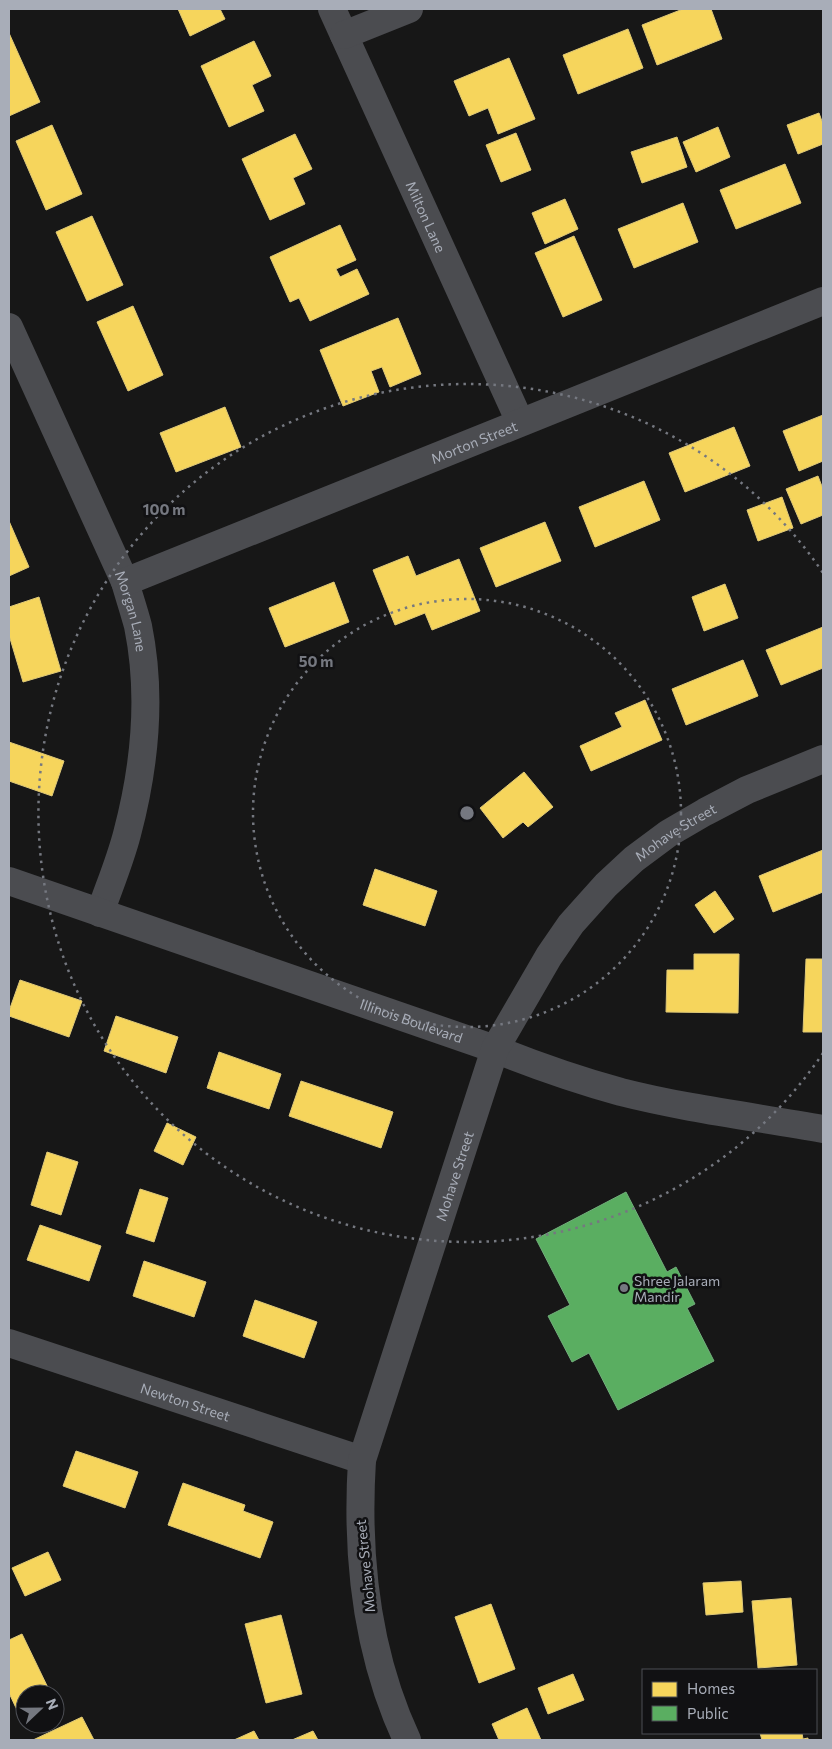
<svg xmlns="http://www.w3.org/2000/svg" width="832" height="1749" viewBox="0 0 832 1749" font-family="Commissioner,sans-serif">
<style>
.homes{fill:#f6d55c;stroke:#dfc978}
.public{fill:#5aae61;stroke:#71ae7b}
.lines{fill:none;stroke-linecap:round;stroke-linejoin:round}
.street{stroke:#4b4c50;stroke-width:28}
.ring{fill:none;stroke:#757880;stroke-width:2.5;stroke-dasharray:2.5 5}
.poi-dot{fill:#757880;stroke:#111113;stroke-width:2}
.labels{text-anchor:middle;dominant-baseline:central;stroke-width:5;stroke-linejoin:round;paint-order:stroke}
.street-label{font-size:14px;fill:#a8adb8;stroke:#111113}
.poi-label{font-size:14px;fill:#a8adb8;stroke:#111113;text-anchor:start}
.centre{fill:#757880;stroke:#111113;stroke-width:2.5}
.ring-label{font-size:15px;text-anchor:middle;font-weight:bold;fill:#757880;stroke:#111113;stroke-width:5;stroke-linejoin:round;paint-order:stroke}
</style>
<rect width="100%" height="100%" fill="#171717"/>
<g class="homes">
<path d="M 178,9 L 220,9 L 225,19 L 190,36 Z"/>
<path d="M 683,9 L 711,9 L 722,39 L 657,65 L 642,25 Z"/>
<path d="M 628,29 L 643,68 L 578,94 L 563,55 Z"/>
<path d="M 9,33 L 40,102 L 9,116 Z"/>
<path d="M 254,41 L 271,76 L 252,85 L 264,111 L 229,127 L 201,66 Z"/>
<path d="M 509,58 L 535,119 L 498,134 L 488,108 L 469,116 L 454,81 Z"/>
<path d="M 819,113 L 823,124 L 823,144 L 798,154 L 787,125 Z"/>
<path d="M 52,125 L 82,194 L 46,210 L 16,141 Z"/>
<path d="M 718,127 L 730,157 L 696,172 L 683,142 Z"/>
<path d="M 516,133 L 531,170 L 501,182 L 486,145 Z"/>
<path d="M 295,134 L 312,169 L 293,178 L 305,204 L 270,220 L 242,159 Z"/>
<path d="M 677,137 L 687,167 L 642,183 L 631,152 Z"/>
<path d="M 785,164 L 801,203 L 736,229 L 720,190 Z"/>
<path d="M 565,199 L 578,229 L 545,244 L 532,213 Z"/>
<path d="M 683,203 L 698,242 L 634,268 L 618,229 Z"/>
<path d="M 92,216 L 123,285 L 87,301 L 56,232 Z"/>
<path d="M 340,225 L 356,260 L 336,269 L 340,277 L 357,269 L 369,294 L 310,321 L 299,298 L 290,302 L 270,257 Z"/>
<path d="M 574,236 L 602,300 L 563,317 L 535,253 Z"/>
<path d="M 133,306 L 163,375 L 128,391 L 97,322 Z"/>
<path d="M 398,318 L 421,374 L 390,387 L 382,367 L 371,371 L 379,392 L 343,406 L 320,350 Z"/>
<path d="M 225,407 L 241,447 L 176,472 L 160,433 Z"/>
<path d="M 823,415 L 823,461 L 799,471 L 783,431 Z"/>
<path d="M 734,427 L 750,466 L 685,492 L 669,453 Z"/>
<path d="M 818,476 L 823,489 L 823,515 L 801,524 L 786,489 Z"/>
<path d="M 644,481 L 660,520 L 595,547 L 579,507 Z"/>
<path d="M 782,497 L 793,528 L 758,541 L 747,510 Z"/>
<path d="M 9,521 L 29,567 L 9,576 Z"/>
<path d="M 545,522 L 561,561 L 496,587 L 480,548 Z"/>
<path d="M 408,556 L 416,576 L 459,559 L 480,611 L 432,630 L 425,613 L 395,625 L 373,570 Z"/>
<path d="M 334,582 L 349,622 L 285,647 L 269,608 Z"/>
<path d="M 725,584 L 738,618 L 704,631 L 692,597 Z"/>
<path d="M 39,597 L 61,671 L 23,682 L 9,635 L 9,607 Z"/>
<path d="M 823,627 L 823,668 L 781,685 L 766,650 Z"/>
<path d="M 743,660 L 758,696 L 686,725 L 672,689 Z"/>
<path d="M 645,700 L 662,740 L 591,771 L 580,746 L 622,727 L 615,713 Z"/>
<path d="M 9,742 L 64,761 L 52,796 L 9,781 Z"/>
<path d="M 524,772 L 553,807 L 528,827 L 523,822 L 503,838 L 480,808 Z"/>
<path d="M 823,850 L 823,892 L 773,912 L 759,876 Z"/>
<path d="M 375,869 L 437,891 L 425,926 L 363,905 Z"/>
<path d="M 715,891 L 734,919 L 714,933 L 695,905 Z"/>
<path d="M 694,954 L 739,954 L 738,1013 L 666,1012 L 667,970 L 694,970 Z"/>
<path d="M 806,959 L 823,959 L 823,1032 L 803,1032 Z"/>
<path d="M 20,980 L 82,1001 L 69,1037 L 9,1016 L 9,1011 Z"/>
<path d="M 116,1016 L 178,1037 L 166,1073 L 104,1051 Z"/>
<path d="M 219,1052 L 281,1074 L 269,1109 L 207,1088 Z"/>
<path d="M 301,1081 L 393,1112 L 381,1148 L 289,1116 Z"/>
<path d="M 167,1123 L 196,1137 L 183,1165 L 154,1151 Z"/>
<path d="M 47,1152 L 78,1162 L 61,1215 L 31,1205 Z"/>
<path d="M 140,1189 L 168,1198 L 154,1242 L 126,1233 Z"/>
<path d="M 40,1225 L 101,1246 L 89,1281 L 27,1260 Z"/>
<path d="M 144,1261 L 206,1282 L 194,1317 L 133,1296 Z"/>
<path d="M 255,1300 L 317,1322 L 304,1358 L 243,1336 Z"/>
<path d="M 76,1451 L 138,1472 L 125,1508 L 63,1486 Z"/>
<path d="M 183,1483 L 245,1505 L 243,1511 L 273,1522 L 260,1558 L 168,1525 Z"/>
<path d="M 48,1552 L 61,1580 L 25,1596 L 12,1568 Z"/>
<path d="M 741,1581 L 743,1612 L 706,1615 L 703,1583 Z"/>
<path d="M 791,1598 L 797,1665 L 758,1668 L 752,1601 Z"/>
<path d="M 491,1604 L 515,1669 L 479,1683 L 455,1617 Z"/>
<path d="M 281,1615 L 302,1694 L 266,1703 L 245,1624 Z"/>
<path d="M 22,1634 L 51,1694 L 25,1694 L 25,1706 L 17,1710 L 9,1693 L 9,1640 Z"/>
<path d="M 573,1674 L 584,1700 L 548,1714 L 538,1688 Z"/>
<path d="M 527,1708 L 541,1740 L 499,1740 L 492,1724 Z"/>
<path d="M 82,1717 L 94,1740 L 33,1740 Z"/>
<path d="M 254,1731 L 259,1740 L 234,1740 Z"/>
<path d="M 313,1731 L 318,1740 L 292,1740 Z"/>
<path d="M 760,1733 L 802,1733 L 803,1739 L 808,1738 L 808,1740 L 762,1740 Z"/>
</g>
<path class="public" d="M 626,1192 L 667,1272 L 676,1267 L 695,1304 L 687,1308 L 714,1361 L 618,1410 L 589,1353 L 572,1362 L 548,1316 L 570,1305 L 536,1239 Z"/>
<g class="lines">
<g class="street">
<path id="s1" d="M 332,9 L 520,422"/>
<path d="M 344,35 L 409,9"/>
<path id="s2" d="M 9,327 L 125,582 C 129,596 134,611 138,626 C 152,695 145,766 127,834 C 120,861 109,887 100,913"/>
<path id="s3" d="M 125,582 L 823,301"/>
<path id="s4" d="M 9,881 L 495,1049 C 537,1066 578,1080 621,1092 C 688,1109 756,1117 823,1129"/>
<path id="s5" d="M 9,1343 L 362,1460"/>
<path id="s6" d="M 407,1740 C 367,1654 356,1555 362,1460 L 495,1049 L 549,956 L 571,924 L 606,885 L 634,859 L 669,833 L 705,812 L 747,790 L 823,759"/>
</g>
</g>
<g class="ring">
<circle cx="467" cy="813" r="214"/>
<path d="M823 1053A429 429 0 1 1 823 573"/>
</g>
<circle class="poi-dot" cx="624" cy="1288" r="5"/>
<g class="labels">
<g class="street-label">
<text stroke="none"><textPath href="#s1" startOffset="228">Milton Lane</textPath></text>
<text stroke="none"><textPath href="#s3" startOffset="376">Morton Street</textPath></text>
<text stroke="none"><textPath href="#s2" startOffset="310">Morgan Lane</textPath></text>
<text stroke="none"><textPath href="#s6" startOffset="1005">Mohave Street</textPath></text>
<text stroke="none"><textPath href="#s4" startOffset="426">Illinois Boulevard</textPath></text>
<text stroke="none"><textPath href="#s6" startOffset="585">Mohave Street</textPath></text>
<text stroke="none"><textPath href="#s5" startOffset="186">Newton Street</textPath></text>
<text transform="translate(365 1566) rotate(-96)">Mohave Street</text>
</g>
<g class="poi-label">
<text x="634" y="1280">Shree Jalaram<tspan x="634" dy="16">Mandir</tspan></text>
</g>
</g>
<circle cx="467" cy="813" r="8" class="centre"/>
<g class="ring-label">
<text x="164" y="515">100 m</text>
<text x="316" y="667">50 m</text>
</g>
<rect width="832" height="1749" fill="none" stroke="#a8adb8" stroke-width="20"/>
<rect x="642" y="1669" width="175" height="65" fill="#111113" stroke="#4d4f55"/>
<rect x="652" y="1682" width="25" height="15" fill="#f6d55c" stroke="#4d4f55"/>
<text x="687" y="1694" font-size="15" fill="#a8adb8">Homes</text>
<rect x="652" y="1706" width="25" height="15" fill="#5aae61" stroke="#4d4f55"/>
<text x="687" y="1719" font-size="15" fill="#a8adb8">Public</text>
<g transform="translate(40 1709) rotate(68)"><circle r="24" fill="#111113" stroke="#4d4f55"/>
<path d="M0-4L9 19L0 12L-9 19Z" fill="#757880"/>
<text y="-8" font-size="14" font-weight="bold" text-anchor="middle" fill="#a8adb8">N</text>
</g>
</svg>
